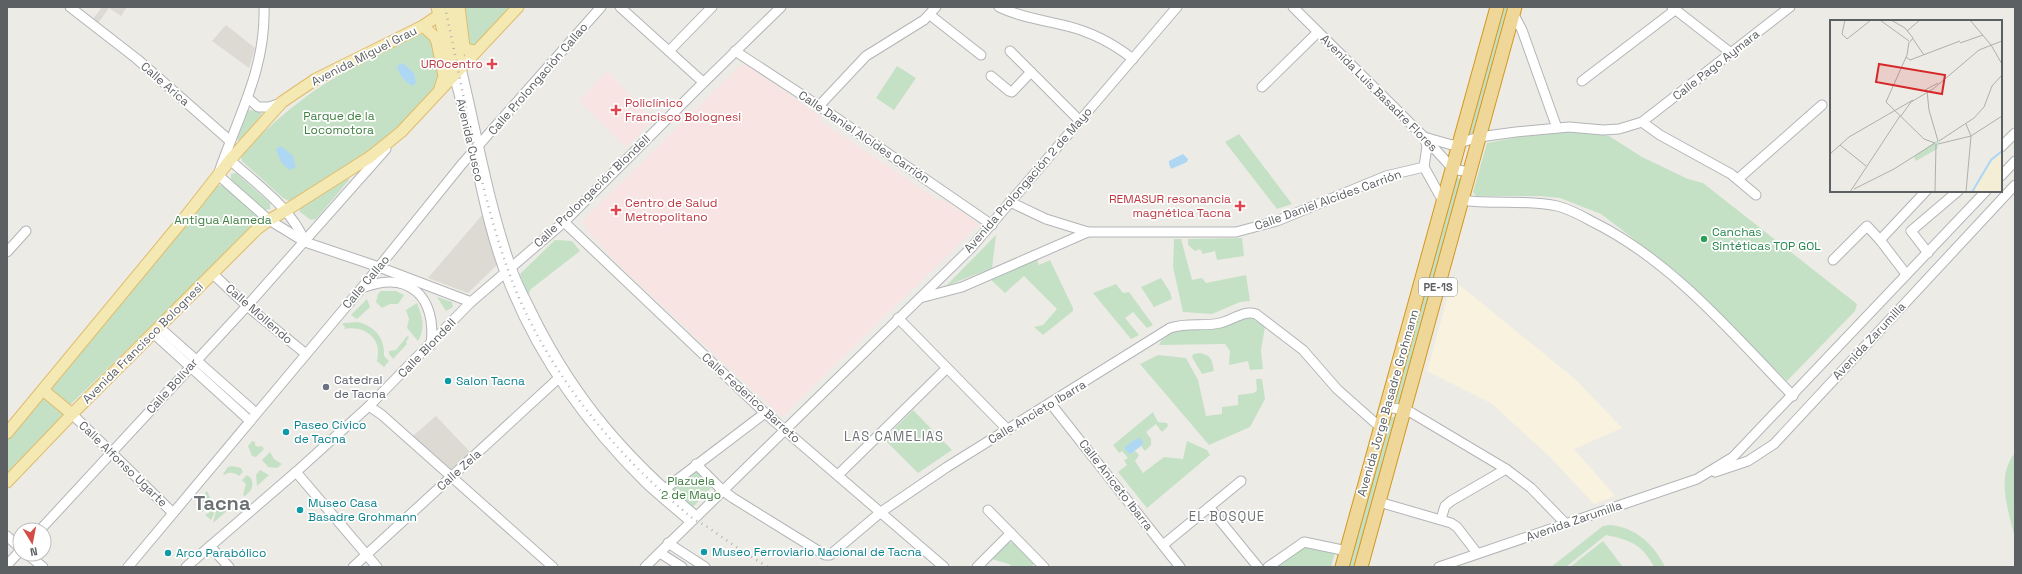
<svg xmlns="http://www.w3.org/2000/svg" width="2022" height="574" viewBox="0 0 2022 574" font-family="'Space Grotesk',sans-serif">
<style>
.commercial{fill:#f9f2de}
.education{fill:#dddad3}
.medical{fill:#f8e4e3}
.green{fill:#c5e1c5}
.water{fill:#aed7f4}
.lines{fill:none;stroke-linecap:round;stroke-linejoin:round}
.minor-casing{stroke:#b2b5b8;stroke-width:11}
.major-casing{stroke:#dfbc6c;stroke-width:13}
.highway-casing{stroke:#d4971e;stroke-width:15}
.minor{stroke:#fff;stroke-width:9}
.major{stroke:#f4e8b3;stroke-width:11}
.highway{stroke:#efd79a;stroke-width:13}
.rail{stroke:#b2b3b3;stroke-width:2.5;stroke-dasharray:1 5;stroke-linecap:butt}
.health-dot{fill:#e0444e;stroke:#fff;stroke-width:1.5}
.leisure-dot{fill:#2e9e5b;stroke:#fff;stroke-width:1.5}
.culture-dot{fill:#0f9aa8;stroke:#fff;stroke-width:1.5}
.worship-dot{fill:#6b7280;stroke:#fff;stroke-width:1.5}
.labels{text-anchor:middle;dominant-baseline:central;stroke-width:3.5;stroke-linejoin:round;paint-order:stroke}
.shield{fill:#fff;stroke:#8e9092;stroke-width:1}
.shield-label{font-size:11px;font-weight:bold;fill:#5d6063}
.street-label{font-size:12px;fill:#5d6063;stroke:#fff}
.health-label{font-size:12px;fill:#be3a42;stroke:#fff;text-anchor:end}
.park-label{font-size:12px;fill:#407f42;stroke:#fff}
.leisure-label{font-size:12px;fill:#27864d;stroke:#fff;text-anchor:start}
.worship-label{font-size:12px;fill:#5b616d;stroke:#fff;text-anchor:start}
.culture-label{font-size:12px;fill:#0d838f;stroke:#fff;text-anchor:start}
.neighbourhood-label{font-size:13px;letter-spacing:1px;fill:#6e7275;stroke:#fff}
.town-label{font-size:20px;font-weight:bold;fill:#6e7275;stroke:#fff}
.inset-river{fill:none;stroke:#aed7f4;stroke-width:2}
.inset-road{fill:none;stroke:#afafad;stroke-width:1}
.view{fill:#d62828;fill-opacity:0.15;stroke:#d62828;stroke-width:2}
.inset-edge{fill:none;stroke:#5d6063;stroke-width:2}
</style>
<rect width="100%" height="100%" fill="#edebe5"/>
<path class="commercial" d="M 1457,283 L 1575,379 L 1622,428 L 1574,449 L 1615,496 L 1594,504 L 1549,456 L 1491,403 L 1427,371 L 1448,296 L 1445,295 Z"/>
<g class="education">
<path d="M 102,7 L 127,7 L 121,16 L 109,8 L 98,23 L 93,19 Z"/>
<path d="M 226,25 L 255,48 L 249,68 L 212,41 Z"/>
<path d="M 483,214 L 498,264 L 468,293 L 428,278 Z"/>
<path d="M 436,416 L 470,452 L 451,469 L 413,436 Z"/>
</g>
<g class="medical">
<path d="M 741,65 L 748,66 L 757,72 L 820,116 L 818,119 L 941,202 L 943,199 L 979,224 L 782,417 L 625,271 L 591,235 L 582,221 Z"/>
<path d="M 607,71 L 654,119 L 626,147 L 579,101 Z"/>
</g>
<g class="green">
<path d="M 465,7 L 511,7 L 475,46 L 468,45 Z"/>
<path d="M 1502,7 L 1510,7 L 1474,133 L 1470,134 L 1468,130 Z"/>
<path d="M 424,34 L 432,37 L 441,73 L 437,85 L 403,122 L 372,150 L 294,200 L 289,201 L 283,198 L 242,161 L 241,156 L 244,151 C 291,105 325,79 385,51 C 397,45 411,36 424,34 Z"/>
<path d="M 897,66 L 916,78 L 894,110 L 876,98 Z"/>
<path d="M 248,110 L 260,111 L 262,114 L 241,140 L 237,140 L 246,111 Z"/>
<path d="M 1552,131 L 1591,132 L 1609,136 L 1642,157 L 1688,179 L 1703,183 L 1857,304 L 1855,311 L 1787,381 L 1677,272 L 1601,214 L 1560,198 L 1539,196 L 1476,196 L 1473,192 L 1487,143 Z"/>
<path d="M 1239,134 L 1292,204 L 1277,209 L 1225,142 Z"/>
<path d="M 236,173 L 270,203 L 270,209 L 265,210 L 231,180 L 231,174 Z"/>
<path d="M 348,178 L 349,180 L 316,219 L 311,220 L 300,212 L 299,208 Z"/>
<path d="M 1456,178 L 1461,179 L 1461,182 L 1401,400 L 1399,403 L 1395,402 L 1393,399 Z"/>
<path d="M 222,185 L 260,215 L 259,221 L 70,405 L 67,405 L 51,390 L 50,386 L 217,186 Z"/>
<path d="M 996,235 L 992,268 L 946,286 Z"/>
<path d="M 1242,238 L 1244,256 L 1217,260 L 1215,251 L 1203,254 L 1200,249 L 1195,251 L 1188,245 L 1188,239 Z"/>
<path d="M 1174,239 L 1181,239 L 1192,280 L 1202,278 L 1206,283 L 1246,275 L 1250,301 L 1240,302 L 1212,314 L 1183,312 L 1173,267 Z"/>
<path d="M 555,240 L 572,241 L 580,251 L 531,289 L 528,295 L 520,274 Z"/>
<path d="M 1036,257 L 1039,265 L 1050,260 L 1073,308 L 1073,311 L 1043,335 L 1034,327 L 1043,325 L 1057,309 L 1024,276 L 1005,293 L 990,279 Z"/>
<path d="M 1161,278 L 1170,292 L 1172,299 L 1154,307 L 1141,287 Z"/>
<path d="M 1116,284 L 1123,293 L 1129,292 L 1153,325 L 1147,328 L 1133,312 L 1125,318 L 1139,335 L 1131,339 L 1093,293 Z"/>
<path d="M 381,291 L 396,291 L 404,295 L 398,304 L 390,304 L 382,308 L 376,302 L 378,294 Z"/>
<path d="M 437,297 L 452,302 L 453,307 L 446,311 Z"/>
<path d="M 367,299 L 370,307 L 357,319 L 351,315 Z"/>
<path d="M 417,303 C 422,316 426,328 418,341 L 407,328 L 409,319 L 406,310 Z"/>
<path d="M 1249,316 L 1265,327 L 1261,350 L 1263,369 L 1250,370 L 1248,361 L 1229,365 L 1230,351 L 1225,344 L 1159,345 L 1161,341 L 1179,327 Z"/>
<path d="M 357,322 C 375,326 385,338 384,356 L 389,361 L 384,367 L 377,361 C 383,339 365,325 344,329 L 345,327 L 342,324 L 344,323 Z"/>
<path d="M 407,336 L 409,337 L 406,342 L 407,344 L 393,359 L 389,354 L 389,351 L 396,350 Z"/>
<path d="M 1200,353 C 1212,356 1212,360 1214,371 L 1202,374 L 1192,357 L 1193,354 Z"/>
<path d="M 1158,355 L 1186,358 L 1198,380 L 1206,416 L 1222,414 L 1222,407 L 1238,405 L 1238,395 L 1254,393 L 1257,390 L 1256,379 L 1262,379 L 1265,399 L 1250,427 L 1209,445 L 1140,364 Z"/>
<path d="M 44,397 L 65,415 L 7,475 L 7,440 Z"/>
<path d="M 913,410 L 952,450 L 918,473 L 884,439 Z"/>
<path d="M 1153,412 L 1158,422 L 1167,423 L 1168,426 L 1162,432 L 1156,424 L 1146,432 L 1151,439 L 1151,445 L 1145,451 L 1141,446 L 1142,445 L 1125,447 L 1125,449 L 1131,454 L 1135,451 L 1139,455 L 1135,461 L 1143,473 L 1164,457 L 1183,459 L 1187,441 L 1207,450 L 1210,455 L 1147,508 L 1118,472 L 1127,465 L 1124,460 L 1128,458 L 1122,451 L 1119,453 L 1113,445 Z"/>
<path d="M 1391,417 L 1395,417 L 1397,422 L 1356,567 L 1346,567 Z"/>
<path d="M 252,441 L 255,442 L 255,445 L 258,447 L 262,446 L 264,449 L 256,457 L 252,456 L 248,446 Z"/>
<path d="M 270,452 L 274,459 L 282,464 L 277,468 L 268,467 L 262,460 Z"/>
<path d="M 2015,453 L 2015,539 C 2009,511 1995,477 2015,453 Z"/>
<path d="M 232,466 L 241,468 L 243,472 L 239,476 C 234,472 229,472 224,475 L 223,474 L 228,467 Z"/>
<path d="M 260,470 L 269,475 L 257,486 L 256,475 Z"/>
<path d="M 695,470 L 712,487 L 693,507 L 690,507 L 672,490 L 671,485 Z"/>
<path d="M 247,475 L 251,478 C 254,487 252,490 245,496 L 243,495 L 246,484 L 242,480 Z"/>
<path d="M 207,491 C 212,502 215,507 227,511 L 213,523 L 216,511 L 213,506 L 208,503 L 195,505 Z"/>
<path d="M 205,504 L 213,508 L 214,514 L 211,520 L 205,515 L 210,512 L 209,508 L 205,505 L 203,506 L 206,509 L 202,512 L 198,508 Z"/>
<path d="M 1611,525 C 1636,528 1654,544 1665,567 L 1654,567 C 1642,544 1630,540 1606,535 L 1566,567 L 1551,567 L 1603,526 Z"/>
<path d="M 1603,541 L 1623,567 L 1570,567 Z"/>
<path d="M 1008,542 L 1015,544 L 1034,564 L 1031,567 L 1012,567 L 1009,564 L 991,559 Z"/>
<path d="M 1305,547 L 1335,552 L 1331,567 L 1277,567 Z"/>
</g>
<g class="water">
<path d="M 403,63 L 414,73 L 416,83 L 412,86 C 403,80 400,76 397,66 Z"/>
<path d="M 281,146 L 293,156 L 296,167 L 290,170 C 282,165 279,159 276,149 Z"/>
<path d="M 1183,154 L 1188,159 L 1187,162 L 1171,169 L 1169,164 L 1169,161 Z"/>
<path d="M 1140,438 L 1143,442 L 1142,445 L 1131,454 L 1128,453 L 1125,449 L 1125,447 L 1134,440 Z"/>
</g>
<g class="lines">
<defs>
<g id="minor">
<path d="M 70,7 L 137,59 L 229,140"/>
<path d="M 264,7 C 266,70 237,118 218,175 L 269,220 L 305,242 L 379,267 L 471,302"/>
<path d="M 620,7 L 703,82"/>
<path d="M 999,7 C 1022,18 1044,20 1067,26 C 1091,32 1114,44 1133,59"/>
<path d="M 1293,7 L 1424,137 L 1453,169 L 1469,172"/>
<path d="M 1672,7 L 1731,53"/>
<path d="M 1513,13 L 1522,30 L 1557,128"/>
<path d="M 930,15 L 981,55"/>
<path d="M 669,51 L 712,7"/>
<path d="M 735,51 L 819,106 L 992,225"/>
<path d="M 1010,51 L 1079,120"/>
<path d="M 461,68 C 477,134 488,202 511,267 C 517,285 527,302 535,319 C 576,400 626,458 696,516"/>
<path d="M 454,75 L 466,120"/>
<path d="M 991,76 L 1009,91 L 1012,92 L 1031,72"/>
<path d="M 1582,81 L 1675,10"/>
<path d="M 1262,87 L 1318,32"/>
<path d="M 248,98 L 258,107 L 269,107 L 281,103"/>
<path d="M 819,106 L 866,56 L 924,20 L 936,7"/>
<path d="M 1642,122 L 1660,135 L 1731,174 L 1756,195"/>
<path d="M 1424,137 L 1452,145 L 1479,137 L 1516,132 L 1569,127 L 1603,130 L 1619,129 L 1642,122 L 1790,7"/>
<path d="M 1424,137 L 1427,146 L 1424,167 L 1444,203"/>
<path d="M 2001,147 L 2015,133"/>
<path d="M 230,154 L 230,160 C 256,184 291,207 305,242"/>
<path d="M 476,164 C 484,201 492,239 506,275 C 536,354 587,425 647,484 C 661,497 676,509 690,521"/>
<path d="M 2001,176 L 2015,161"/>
<path d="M 1738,179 L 1822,105"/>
<path d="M 1461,200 C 1493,205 1526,199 1557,206 C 1570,209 1582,216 1593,222 C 1672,261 1732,333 1793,396"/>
<path d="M 1010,202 L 1046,219 L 1088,232 L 1236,232 L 1277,221 L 1386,176 L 1424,167"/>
<path d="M 564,222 L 765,413 L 944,567"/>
<path d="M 1880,240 L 1906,274"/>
<path d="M 7,252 L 26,231"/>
<path d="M 1928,253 L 1911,231 L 1958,191"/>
<path d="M 1833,260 L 1867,226 L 1880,240 L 1926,191"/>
<path d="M 213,274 L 247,306 L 306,354"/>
<path d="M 362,288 C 410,269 437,298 431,345"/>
<path d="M 920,298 L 962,287 L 1088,232"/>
<path d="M 898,318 L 1008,430"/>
<path d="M 159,327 L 256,413"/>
<path d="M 153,333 L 250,421"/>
<path d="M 1051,404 L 1180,567"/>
<path d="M 369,406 L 382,415 L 553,567"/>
<path d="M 1387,407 L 1405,410 L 1412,413 L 1506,469 L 1531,488 L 1566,524"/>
<path d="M 72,414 L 173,513"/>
<path d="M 696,464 L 722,490 L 733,498 L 825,555 L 830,555 L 881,512 L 947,467 L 1170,328 C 1188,322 1203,327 1220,323 C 1233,320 1243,310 1256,314 L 1303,350 L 1337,389 L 1381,428"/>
<path d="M 296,472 L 377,567"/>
<path d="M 1715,472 L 1748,461 L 1774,444 L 2015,185"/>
<path d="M 838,475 L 947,368"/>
<path d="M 661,492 L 765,413"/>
<path d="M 1379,502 L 1451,523 L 1457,527 L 1477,553"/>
<path d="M 1209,507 L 1258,567"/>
<path d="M 988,510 L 1044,567"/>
<path d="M 1441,519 L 1445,506 L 1451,501 L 1506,469"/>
<path d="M 40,530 L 247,306 L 386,149"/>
<path d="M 7,536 L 20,548"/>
<path d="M 668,543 L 705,567"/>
<path d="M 1163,545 L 1241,481"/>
<path d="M 210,546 L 229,567"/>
<path d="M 660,553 L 682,567"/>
<path d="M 27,554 L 43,567"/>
<path d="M 7,565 L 20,551"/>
<path d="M 128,567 L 370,278 L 462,164 L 601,7"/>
<path d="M 186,567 L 296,472 L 369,406 L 471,302 L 564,222 L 699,87 L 781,7"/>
<path d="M 353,567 L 562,375"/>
<path d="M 645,567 L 971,248 L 1177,7"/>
<path d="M 977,567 L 1011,533"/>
<path d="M 1268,567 L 1304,542 L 1347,551"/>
<path d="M 1439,567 L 1697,479 L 1733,457 L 1986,191"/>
</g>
<g id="major">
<path d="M 437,7 L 454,75"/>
<path d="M 448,7 L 461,68"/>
<path d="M 459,7 L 464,47 L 468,50 L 476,51"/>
<path d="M 423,26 L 435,37 L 437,42 L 444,76 L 440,88"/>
<path d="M 43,390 L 72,414"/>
<path d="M 7,433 L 179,225 L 230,160 L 282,102 L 316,79 L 423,26 L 451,7"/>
<path d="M 7,482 L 75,411 L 257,229 L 269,220 L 285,211 L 370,157 L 401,132 L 518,7"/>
</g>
<g id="highway">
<path d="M 1342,567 L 1497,7"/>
<path d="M 1361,567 L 1515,7"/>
</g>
</defs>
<use href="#minor" class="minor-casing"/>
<use href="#major" class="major-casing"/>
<use href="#highway" class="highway-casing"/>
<use href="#minor" class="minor"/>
<use href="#major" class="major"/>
<use href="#highway" class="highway"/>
<path class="rail" d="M 445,7 C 464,94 478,185 508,270 C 542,366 613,453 691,517 C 696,521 701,523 706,526 C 726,540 746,554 768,567"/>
</g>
<g class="health-dot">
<path d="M490 58h4v4h4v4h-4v4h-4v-4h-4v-4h4z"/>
<path d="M614 104h4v4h4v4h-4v4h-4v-4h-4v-4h4z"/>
<path d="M1238 200h4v4h4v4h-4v4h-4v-4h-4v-4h4z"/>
<path d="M614 204h4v4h4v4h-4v4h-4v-4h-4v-4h4z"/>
</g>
<circle class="leisure-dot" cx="1704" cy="239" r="4"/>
<g class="culture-dot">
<circle cx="448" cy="381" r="4"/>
<circle cx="286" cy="432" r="4"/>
<circle cx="300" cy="510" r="4"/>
<circle cx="704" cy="552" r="4"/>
<circle cx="168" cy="553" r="4"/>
</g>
<circle class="worship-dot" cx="326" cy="387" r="4"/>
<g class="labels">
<rect class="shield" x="1419" y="278" width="38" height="18" rx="3"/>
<g class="shield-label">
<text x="1438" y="287">PE-1S</text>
</g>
<g class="street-label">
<text transform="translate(364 56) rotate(-27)">Avenida Miguel Grau</text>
<text transform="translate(1716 65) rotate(-38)">Calle Pago Aymara</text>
<text transform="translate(538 79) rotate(-49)">Calle Prolongación Callao</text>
<text transform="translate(165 84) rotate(41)">Calle Arica</text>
<text transform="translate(1379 93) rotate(45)">Avenida Luis Basadre Flores</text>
<text transform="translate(864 137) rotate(34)">Calle Daniel Alcídes Carrión</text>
<text transform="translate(470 140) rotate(77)">Avenida Cusco</text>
<text transform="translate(1028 180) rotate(-49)">Avenida Prolongación 2 de Mayo</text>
<text transform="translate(592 191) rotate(-44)">Calle Prolongación Blondell</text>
<text transform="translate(1328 200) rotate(-20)">Calle Daniel Alcídes Carrión</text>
<text transform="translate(366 282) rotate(-50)">Calle Callao</text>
<text transform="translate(259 314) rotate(41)">Calle Mollendo</text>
<text transform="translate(1869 341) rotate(-47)">Avenida Zarumilla</text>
<text transform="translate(143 343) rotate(-45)">Avenida Francisco Bolognesi</text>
<text transform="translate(427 348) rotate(-46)">Calle Blondell</text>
<text transform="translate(172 386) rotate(-48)">Calle Bolívar</text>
<text transform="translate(751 398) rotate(42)">Calle Federico Barreto</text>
<text transform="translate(1388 403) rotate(-74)">Avenida Jorge Basadre Grohmann</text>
<text transform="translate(1037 412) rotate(-31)">Calle Ancieto Ibarra</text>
<text transform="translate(123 464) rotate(44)">Calle Alfonso Ugarte</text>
<text transform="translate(459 470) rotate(-42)">Calle Zela</text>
<text transform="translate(1116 485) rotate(52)">Calle Aniceto Ibarra</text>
<text transform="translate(1574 521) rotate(-19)">Avenida Zarumilla</text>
</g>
<g class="health-label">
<text x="483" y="64">UROcentro</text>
<text x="625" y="103" text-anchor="start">Policlínico<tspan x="625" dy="14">Francisco Bolognesi</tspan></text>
<text x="1231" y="199">REMASUR resonancia<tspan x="1231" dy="14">magnética Tacna</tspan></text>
<text x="625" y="203" text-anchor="start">Centro de Salud<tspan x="625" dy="14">Metropolitano</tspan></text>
</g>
<g class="park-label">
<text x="339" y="116">Parque de la<tspan x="339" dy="14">Locomotora</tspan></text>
<text x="223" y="220">Antigua Alameda</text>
<text x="691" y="481">Plazuela<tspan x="691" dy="14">2 de Mayo</tspan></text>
</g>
<g class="leisure-label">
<text x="1712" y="232">Canchas<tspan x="1712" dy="14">Sintéticas TOP GOL</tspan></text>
</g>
<g class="worship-label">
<text x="334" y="380">Catedral<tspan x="334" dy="14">de Tacna</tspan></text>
</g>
<g class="culture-label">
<text x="456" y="381">Salon Tacna</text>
<text x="294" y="425">Paseo Cívico<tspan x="294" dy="14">de Tacna</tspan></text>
<text x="308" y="503">Museo Casa<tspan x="308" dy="14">Basadre Grohmann</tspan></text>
<text x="712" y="552">Museo Ferroviario Nacional de Tacna</text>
<text x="176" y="553">Arco Parabólico</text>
</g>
<g class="neighbourhood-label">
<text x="894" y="436">LAS CAMELIAS</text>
<text x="1227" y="516">EL BOSQUE</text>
</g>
<g class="town-label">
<text x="222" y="503">Tacna</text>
</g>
</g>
<g transform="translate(1830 20)">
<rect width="172" height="172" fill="#edebe5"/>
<path d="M 106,121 L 109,121 L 107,129 L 86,141 L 84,137 Z" fill="#c5e1c5"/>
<path d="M 172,132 L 172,172 L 143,172 L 159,146 Z" fill="#f5eed7"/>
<path class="inset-river" d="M 142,172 L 161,140 L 172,131"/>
<path class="inset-road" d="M 15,0 L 12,14 L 17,19 L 41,0M 50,0 L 79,21M 61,0 L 75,8 L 83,18 L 80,22M 140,0 L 161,25 L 172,44M 77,11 L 90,0M 83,19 L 94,35M 79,22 L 77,35 L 56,82 L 94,119 L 105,123M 130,23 L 153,15M 76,37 L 80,40 L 130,21M 95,70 L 108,63M 97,71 L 99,90 L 108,121M 81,82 L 103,69 L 149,30 L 172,21M 71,96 L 81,82M 109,121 L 144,98 L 154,87 L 162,66 L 172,55M 108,124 L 141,116 L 172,96M 10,125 L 36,146M 0,134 L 19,117 L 83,80M 24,169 L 64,149 L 105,123M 20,172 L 70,96M 105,172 L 106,124M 136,172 L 141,116 L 136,104"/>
<path class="view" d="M 49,44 L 115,55 L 112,74 L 46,62 Z"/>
<rect width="172" height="172" class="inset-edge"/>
</g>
<rect width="2022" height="574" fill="none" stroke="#5d6063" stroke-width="16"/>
<g transform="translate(32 542) rotate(170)"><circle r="19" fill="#ffffff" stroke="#bebfc1"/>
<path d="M0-3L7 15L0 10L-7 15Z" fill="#d24d45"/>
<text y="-6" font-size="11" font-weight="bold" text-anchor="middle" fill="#5d6063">N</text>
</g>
</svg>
